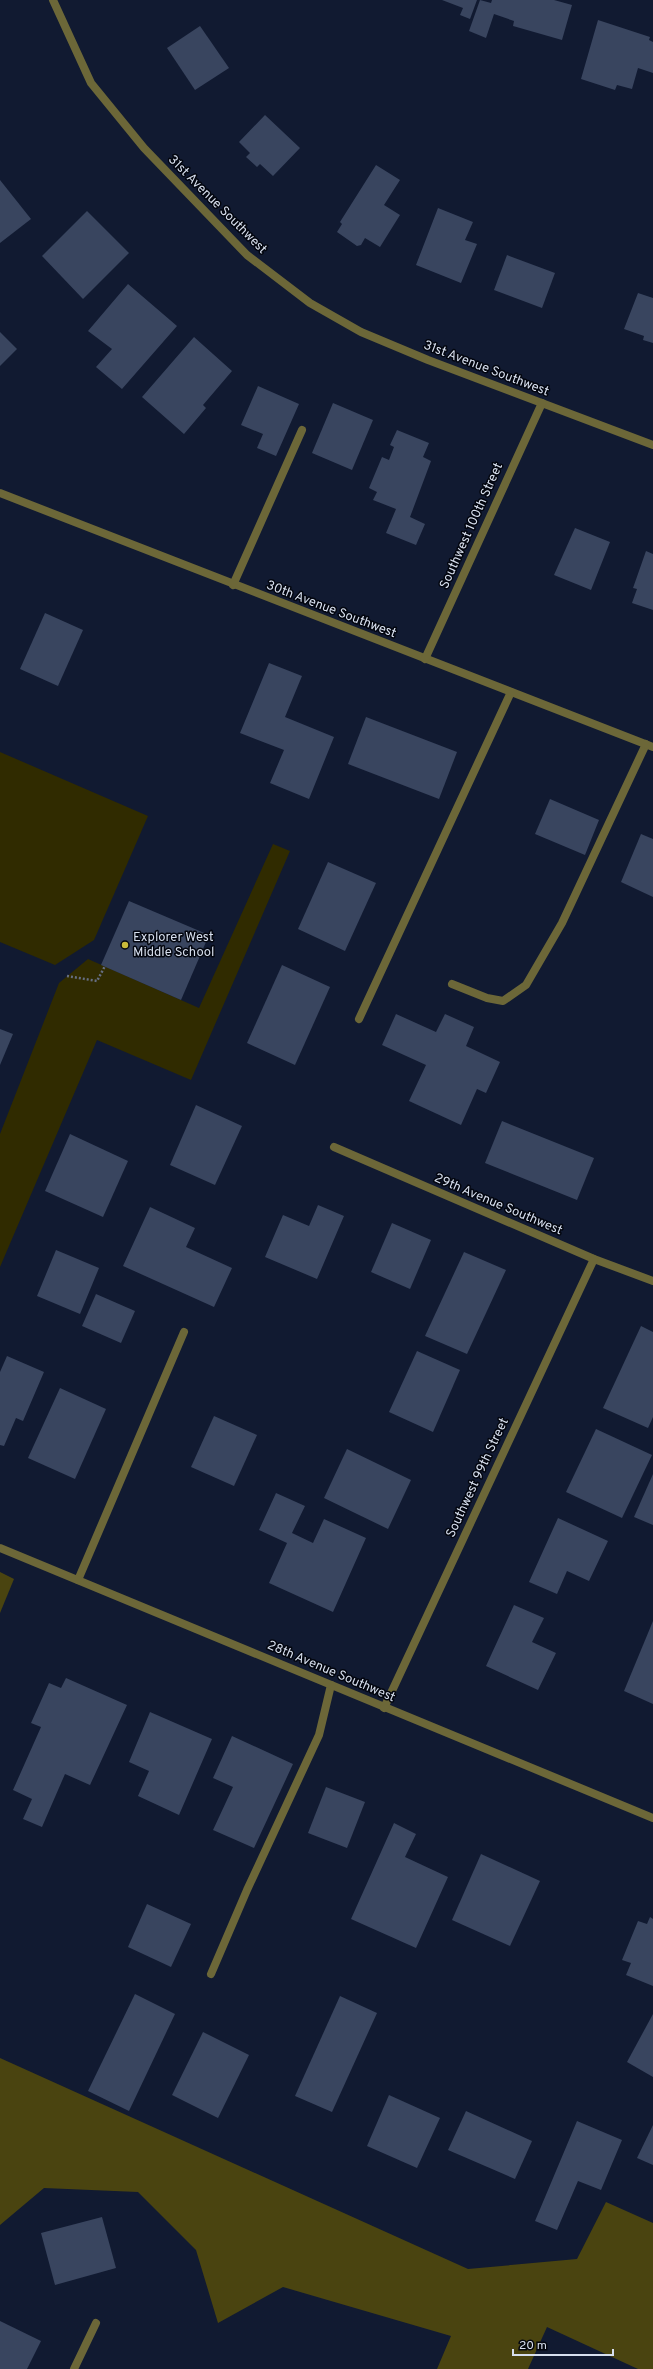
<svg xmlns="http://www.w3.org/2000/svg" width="653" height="2369" viewBox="0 0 653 2369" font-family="Overpass,sans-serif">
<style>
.green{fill:#302b00}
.forest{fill:#4a4410}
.building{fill:#39455f}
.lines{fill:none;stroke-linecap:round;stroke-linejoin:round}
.path{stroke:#666e82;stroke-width:2.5;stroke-dasharray:2 2;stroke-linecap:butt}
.lane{stroke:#6c6738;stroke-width:8}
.street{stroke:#6c6738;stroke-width:8}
.poi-dot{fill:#c9ba3a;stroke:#03060f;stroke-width:1.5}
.labels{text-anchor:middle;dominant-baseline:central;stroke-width:3;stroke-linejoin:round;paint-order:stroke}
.street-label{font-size:13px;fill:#d7dfee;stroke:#03060f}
.poi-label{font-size:13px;fill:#d7dfee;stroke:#03060f;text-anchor:start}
</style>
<rect width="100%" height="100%" fill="#111a31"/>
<g class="green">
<path d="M 0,752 L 148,816 L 94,940 L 55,965 L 0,942 Z"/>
<path d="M 273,844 L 290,851 L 191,1080 L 97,1040 L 0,1267 L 0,1134 L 59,983 L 88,959 L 199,1008 Z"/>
</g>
<g class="forest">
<path d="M 0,1572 L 14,1579 L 0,1613 Z"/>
<path d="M 0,2058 L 468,2269 L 577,2259 L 606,2202 L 653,2223 L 653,2369 L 638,2369 L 547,2327 L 528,2369 L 437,2369 L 451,2336 L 283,2287 L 218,2323 L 196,2250 L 138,2192 L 44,2188 L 0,2225 Z"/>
</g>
<g class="building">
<path d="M 442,0 L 477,0 L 470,19 L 460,15 L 463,8 Z"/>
<path d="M 480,0 L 491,3 L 492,0 L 554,0 L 572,5 L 562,40 L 513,26 L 514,21 L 494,14 L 486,38 L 469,31 Z"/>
<path d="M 598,20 L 650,37 L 649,40 L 653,42 L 653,73 L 638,68 L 632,89 L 617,85 L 615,90 L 581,79 Z"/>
<path d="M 200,26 L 229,68 L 195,90 L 167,48 Z"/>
<path d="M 265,115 L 300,148 L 273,176 L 260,164 L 257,167 L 246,157 L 250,153 L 239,142 Z"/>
<path d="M 376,165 L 400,180 L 384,205 L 400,215 L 380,247 L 365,238 L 361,245 L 357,246 L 337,232 L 342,224 L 340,222 Z"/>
<path d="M 0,180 L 31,219 L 0,243 Z"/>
<path d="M 438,208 L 473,222 L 465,240 L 477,244 L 461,283 L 416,265 Z"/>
<path d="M 87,211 L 129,253 L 83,299 L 42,256 Z"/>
<path d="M 507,255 L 555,273 L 542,308 L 494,290 Z"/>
<path d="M 128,284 L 177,326 L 122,389 L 96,367 L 112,349 L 88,331 Z"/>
<path d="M 638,293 L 653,298 L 653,343 L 643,340 L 644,336 L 624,329 Z"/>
<path d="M 0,332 L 17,349 L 0,366 Z"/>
<path d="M 194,337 L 232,371 L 203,405 L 206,408 L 184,434 L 142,397 Z"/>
<path d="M 258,386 L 299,404 L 276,456 L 257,448 L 263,434 L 241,425 Z"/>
<path d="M 333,403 L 373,420 L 352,470 L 312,453 Z"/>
<path d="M 397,430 L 429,443 L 423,457 L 431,461 L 410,517 L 425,524 L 416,545 L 386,533 L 396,509 L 373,500 L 377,492 L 369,488 L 382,457 L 389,460 L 394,447 L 390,445 Z"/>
<path d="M 575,528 L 610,542 L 591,590 L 554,575 Z"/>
<path d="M 646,551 L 653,554 L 653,610 L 632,603 L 637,589 L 633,588 Z"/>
<path d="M 45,613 L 83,630 L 58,686 L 20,669 Z"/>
<path d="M 269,663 L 302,676 L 285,717 L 334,737 L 309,799 L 270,783 L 284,750 L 240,733 Z"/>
<path d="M 366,717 L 457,752 L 439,799 L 348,764 Z"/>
<path d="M 550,799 L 599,820 L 585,855 L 535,834 Z"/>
<path d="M 641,834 L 653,839 L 653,897 L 621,882 Z"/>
<path d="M 328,862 L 376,883 L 345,951 L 298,929 Z"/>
<path d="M 129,901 L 209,935 L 181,1000 L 101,965 Z"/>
<path d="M 282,965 L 330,987 L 295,1065 L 247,1043 Z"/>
<path d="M 396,1014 L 436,1032 L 445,1014 L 474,1027 L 466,1046 L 500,1062 L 486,1093 L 477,1089 L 461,1125 L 409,1101 L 426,1065 L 382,1045 Z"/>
<path d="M 0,1029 L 13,1034 L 0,1065 Z"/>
<path d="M 196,1105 L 242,1126 L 215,1185 L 170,1165 Z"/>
<path d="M 502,1121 L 594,1158 L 577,1200 L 485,1163 Z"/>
<path d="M 70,1134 L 128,1161 L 103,1217 L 45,1191 Z"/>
<path d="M 318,1205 L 344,1216 L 317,1279 L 265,1257 L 283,1215 L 309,1226 Z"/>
<path d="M 150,1207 L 195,1228 L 186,1247 L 232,1268 L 214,1307 L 123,1266 Z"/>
<path d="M 392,1223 L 431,1240 L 410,1289 L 371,1272 Z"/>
<path d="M 56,1250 L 99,1268 L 80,1314 L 37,1296 Z"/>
<path d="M 464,1252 L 506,1270 L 467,1354 L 425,1336 Z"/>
<path d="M 96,1294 L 135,1311 L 121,1343 L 82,1326 Z"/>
<path d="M 641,1326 L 653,1332 L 653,1417 L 648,1428 L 603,1408 Z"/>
<path d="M 417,1351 L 460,1370 L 433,1432 L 389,1412 Z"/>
<path d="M 7,1356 L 44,1372 L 23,1421 L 16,1418 L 4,1446 L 0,1445 L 0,1372 Z"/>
<path d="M 60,1388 L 106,1409 L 75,1479 L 28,1458 Z"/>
<path d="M 214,1416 L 257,1435 L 234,1486 L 191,1467 Z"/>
<path d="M 596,1429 L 652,1455 L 622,1518 L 566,1492 Z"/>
<path d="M 347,1449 L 411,1480 L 388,1529 L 324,1498 Z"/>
<path d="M 653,1474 L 653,1525 L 634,1517 Z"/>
<path d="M 276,1493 L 305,1506 L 292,1533 L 313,1543 L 324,1519 L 366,1538 L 333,1612 L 269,1583 L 287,1543 L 259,1530 Z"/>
<path d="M 558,1518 L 608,1541 L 589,1581 L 567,1571 L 557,1594 L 529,1582 Z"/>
<path d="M 514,1605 L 544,1618 L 532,1642 L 556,1653 L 538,1690 L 486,1666 Z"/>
<path d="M 653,1621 L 653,1704 L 624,1691 Z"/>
<path d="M 66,1678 L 127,1705 L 90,1785 L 65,1774 L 42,1827 L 23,1819 L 32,1799 L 13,1790 L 41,1727 L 31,1723 L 49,1683 L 61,1688 Z"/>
<path d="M 150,1712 L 212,1739 L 179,1815 L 138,1796 L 149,1771 L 129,1762 Z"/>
<path d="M 232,1736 L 293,1764 L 254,1848 L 213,1830 L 233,1787 L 213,1778 Z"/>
<path d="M 326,1787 L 365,1802 L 347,1848 L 308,1833 Z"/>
<path d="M 394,1823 L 416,1834 L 405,1857 L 448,1877 L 416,1948 L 351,1919 Z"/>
<path d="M 481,1854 L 540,1881 L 510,1946 L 452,1920 Z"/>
<path d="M 147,1904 L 191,1924 L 171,1967 L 128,1947 Z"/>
<path d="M 650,1917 L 653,1919 L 653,1986 L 626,1975 L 631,1963 L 622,1960 L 638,1921 L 647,1924 Z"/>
<path d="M 135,1994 L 175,2014 L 129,2111 L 88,2091 Z"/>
<path d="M 340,1996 L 377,2013 L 332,2112 L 295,2096 Z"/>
<path d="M 653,2014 L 653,2077 L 627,2062 Z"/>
<path d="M 203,2032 L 249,2055 L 218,2118 L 172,2095 Z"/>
<path d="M 389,2095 L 440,2118 L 417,2168 L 367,2146 Z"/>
<path d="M 466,2111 L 532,2141 L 515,2179 L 448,2150 Z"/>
<path d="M 577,2121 L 622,2140 L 601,2190 L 578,2181 L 557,2230 L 535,2221 Z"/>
<path d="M 653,2125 L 653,2165 L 637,2158 Z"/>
<path d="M 102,2217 L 116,2268 L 55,2285 L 41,2233 Z"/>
<path d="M 0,2321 L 41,2341 L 27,2369 L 0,2369 Z"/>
</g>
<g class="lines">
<path class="path" d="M 67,976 L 97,981 L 105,966"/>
<g class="lane">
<path d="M 233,585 L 302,430"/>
<path d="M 452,984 L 487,998 L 503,1001 L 526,985 L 562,923 L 646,744"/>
<path d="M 359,1019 L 511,692"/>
<path d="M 78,1580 L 184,1332"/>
<path d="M 211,1974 L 247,1890 L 319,1735 L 331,1685"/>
</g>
<g class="street">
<path d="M 53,0 L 91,83 L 144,148 L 247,255 L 310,303 L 361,332 L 428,360 L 653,445"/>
<path d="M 0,493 L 653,747"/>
<path d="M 425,659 L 542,403"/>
<path d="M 334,1147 L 594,1259 L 653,1281"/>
<path d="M 0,1548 L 653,1818"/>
<path d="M 384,1708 L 594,1259"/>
<path d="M 74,2369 L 96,2323"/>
</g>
</g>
<circle class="poi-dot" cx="125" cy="945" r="4"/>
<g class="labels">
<g class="street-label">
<text transform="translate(217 205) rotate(45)">31st Avenue Southwest</text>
<text transform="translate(486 369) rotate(21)">31st Avenue Southwest</text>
<text transform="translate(472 526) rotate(-66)">Southwest 100th Street</text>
<text transform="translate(331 610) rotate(21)">30th Avenue Southwest</text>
<text transform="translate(498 1205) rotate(23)">29th Avenue Southwest</text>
<text transform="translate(478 1478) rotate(-65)">Southwest 99th Street</text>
<text transform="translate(331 1672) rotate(23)">28th Avenue Southwest</text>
</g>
<g class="poi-label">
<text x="133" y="938">Explorer West<tspan x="133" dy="15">Middle School</tspan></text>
</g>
</g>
<path d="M513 2349v6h100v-6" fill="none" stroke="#d7dfee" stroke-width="2"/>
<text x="519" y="2349" font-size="12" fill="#d7dfee" stroke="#03060f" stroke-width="3" paint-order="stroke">20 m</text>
</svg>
